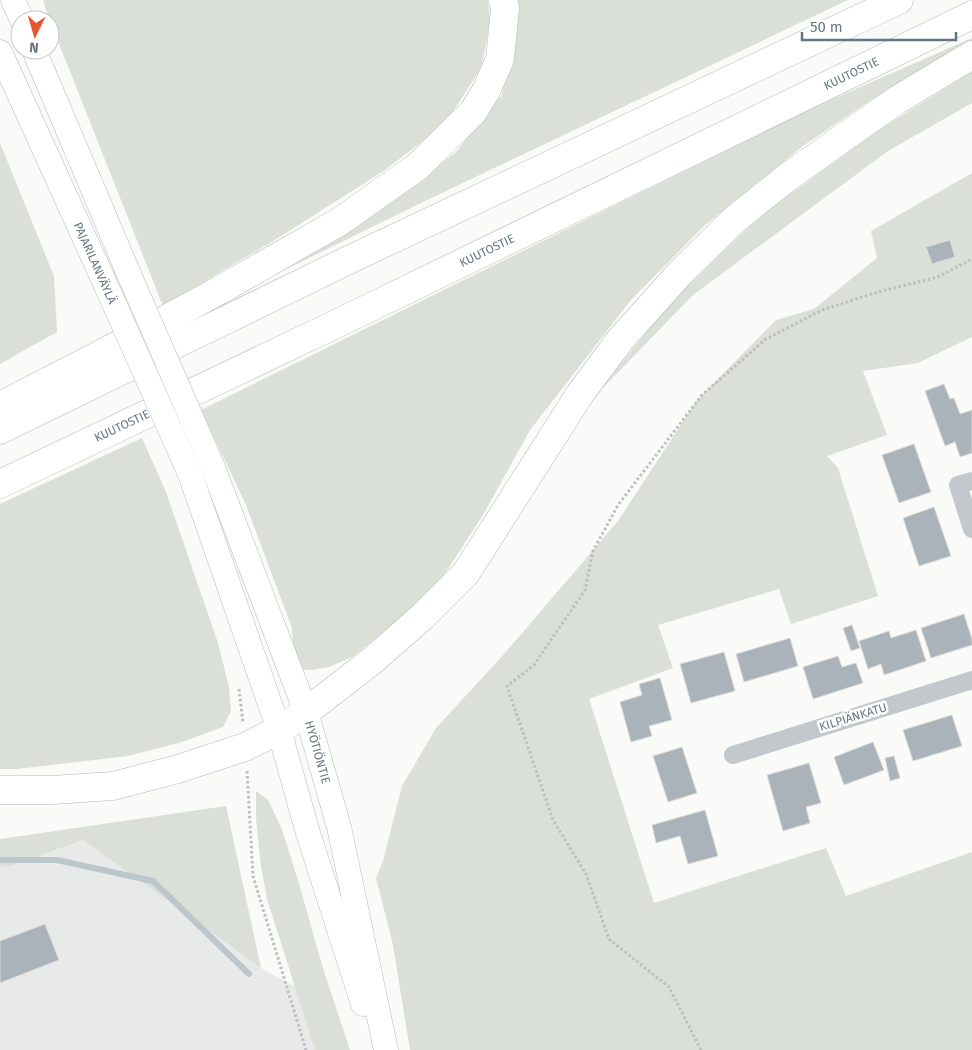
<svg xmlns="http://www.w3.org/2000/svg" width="972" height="1050" viewBox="0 0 972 1050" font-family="'Fira Sans',sans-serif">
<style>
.built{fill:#e8e9e9}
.green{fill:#dadfd7}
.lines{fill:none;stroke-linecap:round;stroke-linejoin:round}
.stream{stroke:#bbc7cb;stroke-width:6}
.building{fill:#aab3b9;stroke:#dcdcda}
.secondary-casing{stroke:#b3babf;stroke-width:25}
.highway-casing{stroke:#b4b9bd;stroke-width:29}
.path{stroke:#bbbfc2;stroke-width:3;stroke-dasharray:2.5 2.5;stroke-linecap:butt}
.street{stroke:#c3c8cc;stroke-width:18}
.secondary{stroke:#fff;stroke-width:24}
.highway{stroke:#fff;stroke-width:28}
.secondary-bridge-casing{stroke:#b3babf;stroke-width:25;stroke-linecap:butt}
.secondary-bridge{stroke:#fff;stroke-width:24}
.labels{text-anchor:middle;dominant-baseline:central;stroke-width:5;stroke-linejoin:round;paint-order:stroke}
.street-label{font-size:12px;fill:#657683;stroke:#fff}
</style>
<rect width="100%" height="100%" fill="#fafaf8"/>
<path class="built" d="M 83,840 L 261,968 L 296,987 L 315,1050 L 0,1050 L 0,867 L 11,866 Z"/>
<g class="green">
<path d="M 43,0 L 488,0 L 490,23 L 481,68 L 445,124 L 385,170 L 275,240 L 163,306 L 48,16 Z"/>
<path d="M 517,0 L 848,0 L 427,200 L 258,283 L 399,195 L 456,152 L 501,96 L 515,51 L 519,6 Z"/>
<path d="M 972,38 L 972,41 L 871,100 L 803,146 L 704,226 L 631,300 L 530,430 L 483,515 L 442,578 L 394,624 L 352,657 L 329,667 L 312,670 L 300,669 L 293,648 L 292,628 L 246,505 L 201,410 L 808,110 Z"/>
<path d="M 972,72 L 972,103 L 888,151 L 693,295 L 595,396 L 670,303 L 759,217 L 875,132 Z"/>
<path d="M 0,143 L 54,276 L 57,332 L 0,364 Z"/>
<path d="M 972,173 L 972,337 L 918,363 L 863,371 L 887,435 L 827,456 L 838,468 L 878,596 L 791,624 L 779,589 L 658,625 L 673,668 L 589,699 L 654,903 L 826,848 L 846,896 L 972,852 L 972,1050 L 410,1050 L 393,945 L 376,878 L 383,861 L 402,786 L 436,728 L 505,653 L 618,521 L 697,400 L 776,320 L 814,309 L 877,258 L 871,231 Z"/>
<path d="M 142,438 L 166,492 L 218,643 L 229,687 L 231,711 L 223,727 L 182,742 L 128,756 L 17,769 L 0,769 L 0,504 Z"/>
<path d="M 256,791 L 268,800 L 281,827 L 298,880 L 322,965 L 350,1050 L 315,1050 L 267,899 L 261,866 L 256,819 Z"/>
<path d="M 226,806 L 261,968 L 83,840 L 11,866 L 0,867 L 0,839 Z"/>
</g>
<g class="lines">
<path class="stream" d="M 0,860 L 57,860 L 153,881 L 249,974"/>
</g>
<g class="building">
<path d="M 950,240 L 955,257 L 932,264 L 926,247 Z"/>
<path d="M 944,384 L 950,399 L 954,398 L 960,414 L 972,410 L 972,453 L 960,457 L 955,442 L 945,446 L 925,391 Z"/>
<path d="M 914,444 L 931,492 L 899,503 L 882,455 Z"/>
<path d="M 934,507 L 951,556 L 919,566 L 903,518 Z"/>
<path d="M 964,614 L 972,639 L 972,645 L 931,658 L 921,628 Z"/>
<path d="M 852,625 L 860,648 L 851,651 L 843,628 Z"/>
<path d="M 916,630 L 926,661 L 884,675 L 881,664 L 868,669 L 859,641 L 889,631 L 891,638 Z"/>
<path d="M 790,638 L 798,666 L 744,682 L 736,654 Z"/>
<path d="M 724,652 L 735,691 L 691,703 L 680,664 Z"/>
<path d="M 838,656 L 842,667 L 856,663 L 863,683 L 813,699 L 803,667 Z"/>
<path d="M 660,678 L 672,720 L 649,726 L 652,736 L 631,742 L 620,702 L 642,695 L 639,684 Z"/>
<path d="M 952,715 L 962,746 L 913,761 L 903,730 Z"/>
<path d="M 873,742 L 884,770 L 844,785 L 834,757 Z"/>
<path d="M 682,747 L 697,793 L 668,802 L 653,756 Z"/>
<path d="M 894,756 L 900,778 L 890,781 L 885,758 Z"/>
<path d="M 809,763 L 821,803 L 806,807 L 810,823 L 783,831 L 767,775 Z"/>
<path d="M 705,810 L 718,856 L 688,864 L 680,836 L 656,843 L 652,825 Z"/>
<path d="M 45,924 L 59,960 L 0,983 L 0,941 Z"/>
</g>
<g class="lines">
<defs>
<g id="secondary">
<path d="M 13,0 L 22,20"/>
<path d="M 34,50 L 131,279"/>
<path d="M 0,52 L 108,290"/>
<path id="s1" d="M 212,465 L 306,712 L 339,827 L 386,1050"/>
<path d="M 190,474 L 279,730 L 308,833 L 363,1004"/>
</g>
<g id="highway">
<path d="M 0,406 L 107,351 L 220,290 L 339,222 L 417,167 L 473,112 L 486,91 L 500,59 L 505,8 L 503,0"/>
<path d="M 0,430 L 357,256 L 899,0"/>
<path id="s2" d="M 0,484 L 334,325 L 972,15"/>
<path d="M 0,790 L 53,790 L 113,786 L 178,769 L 245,747 L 279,730 L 306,712 L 373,660 L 422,617 L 466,573 L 580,394 L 620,340 L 681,272 L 734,220 L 789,176 L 897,100 L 972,55"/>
</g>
</defs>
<use href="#secondary" class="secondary-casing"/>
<use href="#highway" class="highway-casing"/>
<g class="path">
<path d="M 239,689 L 243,723"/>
<path d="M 247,771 L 253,876 L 306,1050"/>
<path d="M 701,1050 L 669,987 L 609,939 L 586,874 L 553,820 L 507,686 L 534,665 L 585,590 L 593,551 L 618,505 L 702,395 L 766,339 L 822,310 L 878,292 L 938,277 L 972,259"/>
</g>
<g class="street">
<path d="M 972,481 L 958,485 L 972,529"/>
<path d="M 733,755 L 972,680"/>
</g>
<use href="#secondary" class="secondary"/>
<use href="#highway" class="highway"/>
<defs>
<g id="secondary-bridge">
<path d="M 131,279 L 212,465"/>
<path d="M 108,290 L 190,474"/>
</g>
</defs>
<use href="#secondary-bridge" class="secondary-bridge-casing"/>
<use href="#secondary-bridge" class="secondary-bridge"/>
</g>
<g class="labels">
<g class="street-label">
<text stroke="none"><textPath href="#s2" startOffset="945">KUUTOSTIE</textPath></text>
<text stroke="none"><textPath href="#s2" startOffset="540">KUUTOSTIE</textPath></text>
<text transform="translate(95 263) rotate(66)">PAJARILANVÄYLÄ</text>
<text stroke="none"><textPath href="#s2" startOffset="135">KUUTOSTIE</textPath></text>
<text transform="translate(853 717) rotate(-17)">KILPIÄNKATU</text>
<text stroke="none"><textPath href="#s1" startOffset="306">HYÖTIÖNTIE</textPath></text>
</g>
</g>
<g transform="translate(35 35) rotate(185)"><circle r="24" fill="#ffffff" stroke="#c1c8cd"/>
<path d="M0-4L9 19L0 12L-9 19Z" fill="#e4572e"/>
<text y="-8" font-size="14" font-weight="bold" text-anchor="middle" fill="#657683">N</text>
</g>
<path d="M802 32v8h154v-8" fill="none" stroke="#657683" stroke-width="2.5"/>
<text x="810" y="32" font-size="15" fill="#657683" stroke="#ffffff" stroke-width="4" paint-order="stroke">50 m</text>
</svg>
